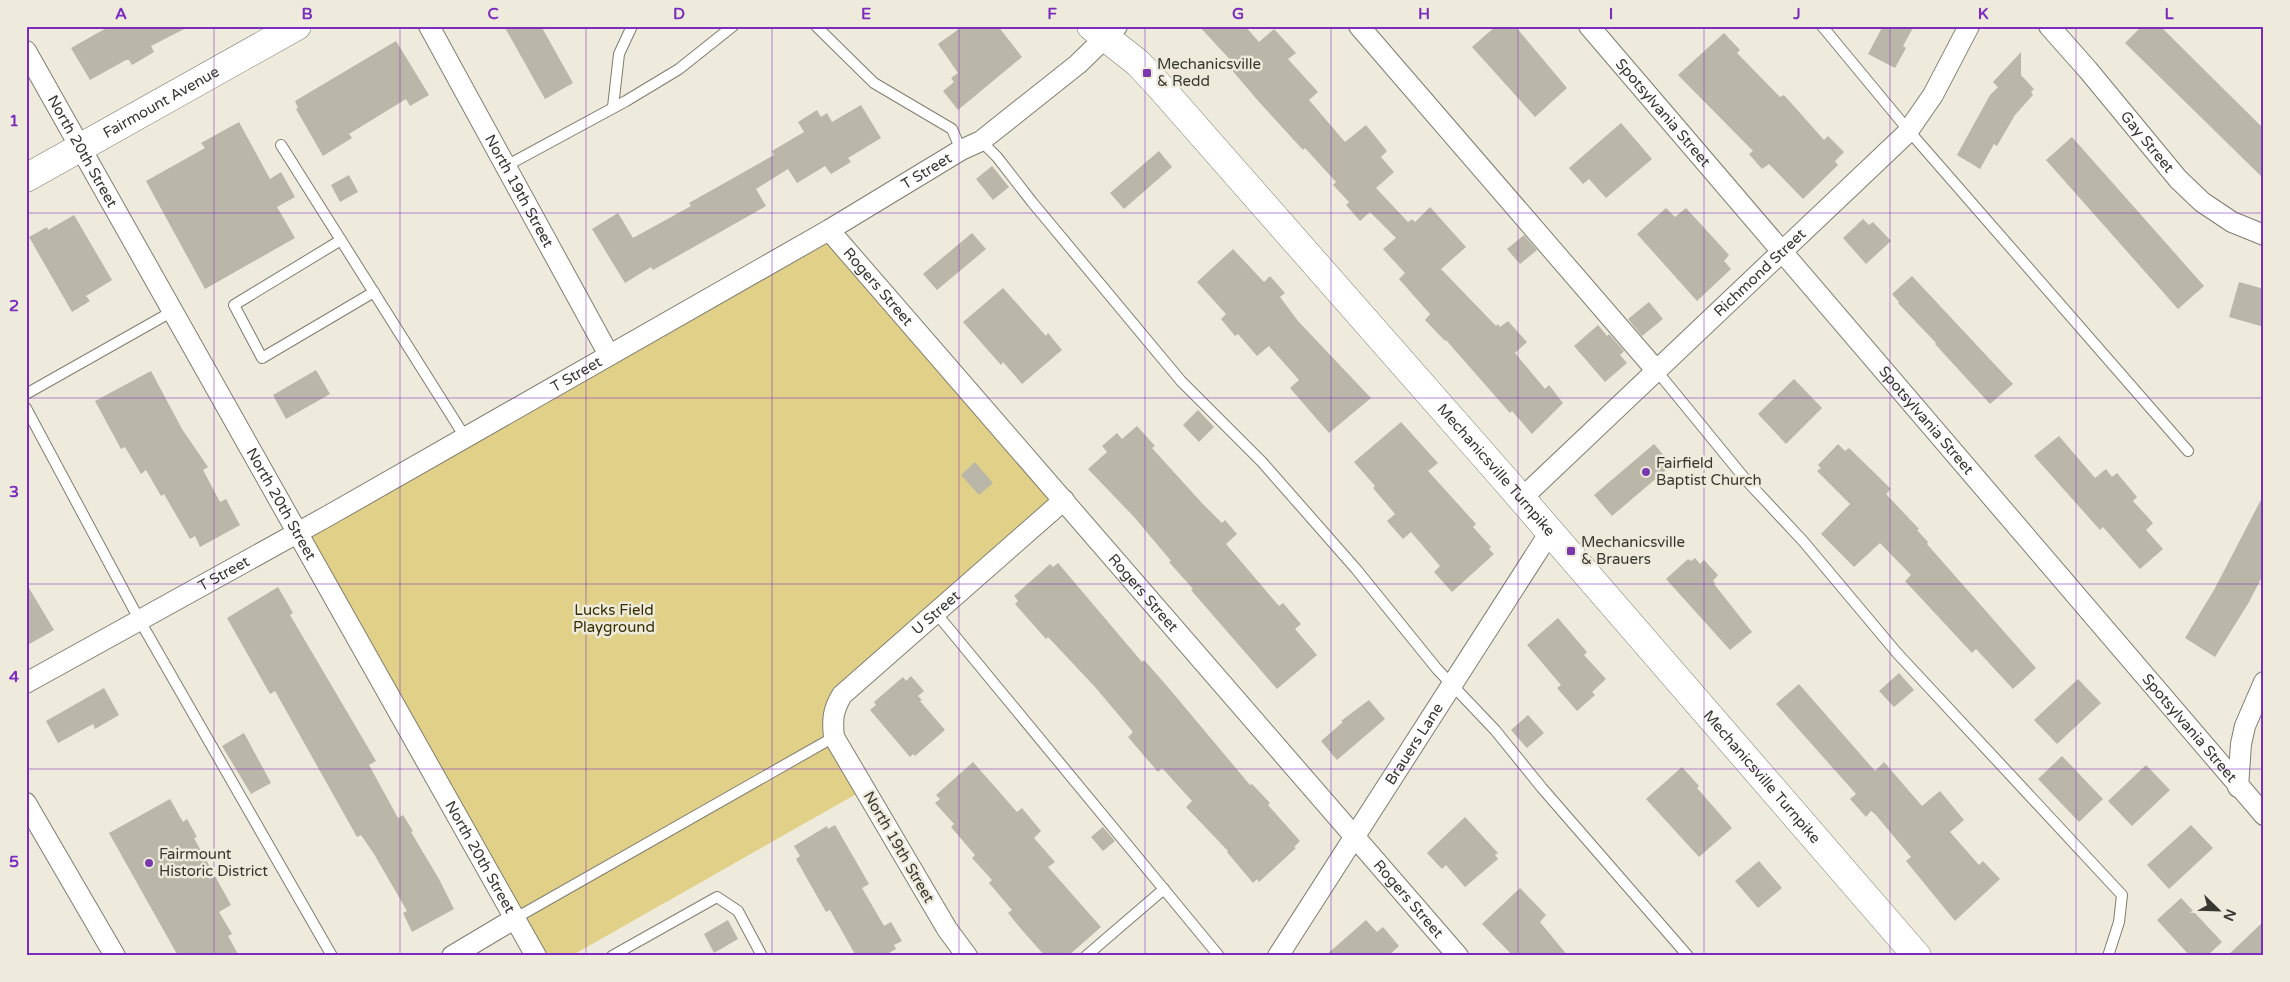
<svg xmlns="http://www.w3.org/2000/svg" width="2290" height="982" viewBox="0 0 2290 982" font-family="'Varela Round',sans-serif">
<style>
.green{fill:#e1d188}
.building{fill:#bab6a8}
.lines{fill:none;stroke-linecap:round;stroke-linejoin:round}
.lane-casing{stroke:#807d70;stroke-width:12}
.street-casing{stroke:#807d70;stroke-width:22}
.primary-casing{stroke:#807d70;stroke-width:29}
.lane{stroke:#fff;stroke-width:10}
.street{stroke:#fff;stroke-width:20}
.primary{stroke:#fff;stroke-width:28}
.grid{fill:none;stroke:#7b2cbf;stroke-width:1;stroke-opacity:0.55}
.poi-dot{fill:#7a38ad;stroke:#efebdc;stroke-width:2}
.labels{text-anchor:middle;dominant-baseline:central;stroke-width:5;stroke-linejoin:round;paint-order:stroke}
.poi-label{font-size:15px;fill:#383731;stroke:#efebdc;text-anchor:start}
.street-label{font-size:15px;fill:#383731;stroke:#efebdc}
.park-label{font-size:15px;fill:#372e00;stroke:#efebdc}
.neatline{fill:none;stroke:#7b2cbf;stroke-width:2}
.grid-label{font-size:16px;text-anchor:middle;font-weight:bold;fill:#7b2cbf}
</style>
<rect width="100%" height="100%" fill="#efebdc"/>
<path class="green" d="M 829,228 L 1062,499 L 829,708 L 867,788 L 571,956 L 535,956 L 296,531 Z"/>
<g class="building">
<path d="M 110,26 L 190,26 L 151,46 L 154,52 L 132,65 L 129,60 L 126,60 L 90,80 L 71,48 Z"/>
<path d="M 504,26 L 541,26 L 573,83 L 545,99 Z"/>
<path d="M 963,26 L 998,26 L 1022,57 L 958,110 L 943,91 L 954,82 L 951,78 L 958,73 L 938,44 Z"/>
<path d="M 1199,26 L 1245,26 L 1259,42 L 1274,29 L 1296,53 L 1288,59 L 1318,92 L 1309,100 L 1345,142 L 1366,125 L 1387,151 L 1381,157 L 1394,172 L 1376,188 L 1408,222 L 1412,219 L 1415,222 L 1430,207 L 1466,247 L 1441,269 L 1496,326 L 1498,324 L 1500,327 L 1508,321 L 1527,342 L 1515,353 L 1545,389 L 1549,385 L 1563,403 L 1532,434 L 1512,411 L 1510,413 L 1446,340 L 1445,341 L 1425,320 L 1430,314 L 1399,279 L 1405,273 L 1383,249 L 1396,238 L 1370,212 L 1360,221 L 1346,205 L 1349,202 L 1333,185 L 1336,182 L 1305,148 L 1303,150 L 1260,103 L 1230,68 L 1234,64 Z"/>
<path d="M 1496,26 L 1515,26 L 1567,88 L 1535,117 L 1472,47 Z"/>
<path d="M 1883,26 L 1914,26 L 1903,46 L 1906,48 L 1895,68 L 1868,54 Z"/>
<path d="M 2142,26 L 2160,26 L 2264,129 L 2264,179 L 2125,43 Z"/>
<path d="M 1724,33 L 1740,50 L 1737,53 L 1780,97 L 1784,95 L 1824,140 L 1828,136 L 1844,152 L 1835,161 L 1838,165 L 1803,199 L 1769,164 L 1762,169 L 1749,154 L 1753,151 L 1678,75 Z"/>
<path d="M 396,41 L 429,95 L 410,106 L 406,99 L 349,134 L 352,138 L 323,156 L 296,109 L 298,108 L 295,101 Z"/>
<path d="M 2021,52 L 2021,75 L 2034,89 L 2031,92 L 2033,95 L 2015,115 L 1997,146 L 1994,144 L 1980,169 L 1957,155 L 1990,95 L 1998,87 L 1993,82 Z"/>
<path d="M 861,105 L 881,138 L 848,158 L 851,162 L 831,174 L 825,166 L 797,183 L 788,169 L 756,189 L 766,206 L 653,270 L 651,267 L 625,283 L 592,229 L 618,213 L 633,238 L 691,206 L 689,203 L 774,155 L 772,151 L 804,132 L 798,122 L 817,110 L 821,117 L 827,113 L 832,122 Z"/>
<path d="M 239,122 L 270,179 L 281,172 L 295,197 L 277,207 L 295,238 L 205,289 L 146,181 L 205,148 L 201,143 Z"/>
<path d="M 1621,123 L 1652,159 L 1606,198 L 1589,179 L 1583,184 L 1569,168 Z"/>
<path d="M 2072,137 L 2204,286 L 2178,309 L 2046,160 Z"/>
<path d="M 1159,151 L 1172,167 L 1124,209 L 1110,193 Z"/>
<path d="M 992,166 L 1009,187 L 993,200 L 976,179 Z"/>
<path d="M 349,175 L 358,192 L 340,202 L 331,185 Z"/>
<path d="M 1666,208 L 1675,217 L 1686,208 L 1729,255 L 1724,261 L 1731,269 L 1697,301 L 1637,234 Z"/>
<path d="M 74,215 L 112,280 L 86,296 L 90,301 L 72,312 L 29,237 L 47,227 L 48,230 Z"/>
<path d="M 1863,219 L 1869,225 L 1873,222 L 1891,241 L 1866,264 L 1843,238 Z"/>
<path d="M 972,233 L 986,249 L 937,290 L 923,274 Z"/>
<path d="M 1524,235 L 1537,250 L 1520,264 L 1507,249 Z"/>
<path d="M 1233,249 L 1264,282 L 1270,276 L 1285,293 L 1280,297 L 1298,321 L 1371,398 L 1329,433 L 1290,388 L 1299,380 L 1269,346 L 1257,356 L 1238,334 L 1235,336 L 1221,319 L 1226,314 L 1197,282 Z"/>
<path d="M 1912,276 L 2013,384 L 1990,404 L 1935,344 L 1936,343 L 1898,303 L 1899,302 L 1892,294 Z"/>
<path d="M 2239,282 L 2264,289 L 2264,327 L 2229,317 Z"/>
<path d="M 1003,288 L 1046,336 L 1048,333 L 1062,350 L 1022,384 L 1003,362 L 1001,365 L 963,322 Z"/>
<path d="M 1649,302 L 1663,319 L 1642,336 L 1628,319 Z"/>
<path d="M 1598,325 L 1607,336 L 1609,334 L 1624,351 L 1620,355 L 1627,363 L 1605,382 L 1574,346 Z"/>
<path d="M 316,370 L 330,394 L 286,419 L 273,395 Z"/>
<path d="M 151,371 L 182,429 L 208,467 L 203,470 L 220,502 L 226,499 L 240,525 L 200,547 L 195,536 L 190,539 L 164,494 L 161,496 L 146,470 L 141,474 L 125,447 L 121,449 L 95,401 Z"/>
<path d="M 1794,379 L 1822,408 L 1786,444 L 1758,414 Z"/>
<path d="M 1198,410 L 1214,427 L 1199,442 L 1183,425 Z"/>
<path d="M 1401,422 L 1438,463 L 1428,471 L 1476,524 L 1473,527 L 1491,547 L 1489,549 L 1494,554 L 1452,592 L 1434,572 L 1440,566 L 1411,532 L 1403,539 L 1387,521 L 1395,514 L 1373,488 L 1375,486 L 1354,462 Z"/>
<path d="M 1137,426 L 1155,446 L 1152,448 L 1201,502 L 1222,523 L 1225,520 L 1237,534 L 1226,544 L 1279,606 L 1283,603 L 1301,624 L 1295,629 L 1317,655 L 1277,689 L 1191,590 L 1193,589 L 1169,562 L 1171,561 L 1135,518 L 1088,469 L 1107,452 L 1102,446 L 1117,433 L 1122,439 Z"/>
<path d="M 2059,436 L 2095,478 L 2106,469 L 2112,477 L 2117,473 L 2137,497 L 2133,501 L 2153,523 L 2146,530 L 2163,549 L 2140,569 L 2103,527 L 2100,530 L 2034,456 Z"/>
<path d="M 1654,444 L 1672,465 L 1612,516 L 1594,495 Z"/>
<path d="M 1838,444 L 1845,451 L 1849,448 L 1891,489 L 1886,494 L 1919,529 L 1917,530 L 1928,542 L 1927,544 L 2036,668 L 2013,689 L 1976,649 L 1972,653 L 1905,581 L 1911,575 L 1880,543 L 1854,567 L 1821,534 L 1850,504 L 1817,471 L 1821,468 L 1818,465 Z"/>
<path d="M 975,462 L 993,483 L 979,495 L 961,475 Z"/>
<path d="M 2264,494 L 2264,573 L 2249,602 L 2215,657 L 2185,638 L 2214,590 Z"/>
<path d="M 1695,558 L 1700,564 L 1704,560 L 1718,575 L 1713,581 L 1715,583 L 1714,584 L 1752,632 L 1730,650 L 1666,579 L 1688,559 L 1691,561 Z"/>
<path d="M 1058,563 L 1142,662 L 1144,660 L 1167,686 L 1250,785 L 1252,784 L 1270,803 L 1268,805 L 1300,841 L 1294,847 L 1296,848 L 1259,882 L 1257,879 L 1253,883 L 1227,852 L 1228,851 L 1186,807 L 1192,801 L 1162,768 L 1158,772 L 1128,737 L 1133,732 L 1095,687 L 1048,637 L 1046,639 L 1015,604 L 1018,601 L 1014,596 L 1050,564 L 1053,567 Z"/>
<path d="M 26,583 L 54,630 L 26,646 Z"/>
<path d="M 278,587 L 293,613 L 290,615 L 376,761 L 369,765 L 398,818 L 403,815 L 413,831 L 411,832 L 439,879 L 454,909 L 412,932 L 403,913 L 407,911 L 374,854 L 361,835 L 357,837 L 275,691 L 270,694 L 227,618 Z"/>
<path d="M 1558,618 L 1587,652 L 1584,655 L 1606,679 L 1592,692 L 1595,695 L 1577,711 L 1557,688 L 1561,685 L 1527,645 Z"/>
<path d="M 1899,673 L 1914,690 L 1894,707 L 1879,691 Z"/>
<path d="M 911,676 L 924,691 L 918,696 L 922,700 L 920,701 L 945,730 L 915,756 L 913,754 L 910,757 L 870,710 L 876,705 L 874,702 L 903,677 L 906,681 Z"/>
<path d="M 2078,679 L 2101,703 L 2057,744 L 2034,720 Z"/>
<path d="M 1799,684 L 1875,771 L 1884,762 L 1922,806 L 1940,791 L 1964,820 L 1950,832 L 1979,865 L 1983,861 L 2000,879 L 1955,921 L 1906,861 L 1911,857 L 1875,814 L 1871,811 L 1866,817 L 1850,799 L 1856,794 L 1776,704 Z"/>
<path d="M 104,688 L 119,715 L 95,729 L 93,724 L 58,743 L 46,721 Z"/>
<path d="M 1369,700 L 1385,719 L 1337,760 L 1321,741 L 1343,722 L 1341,721 Z"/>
<path d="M 1528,715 L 1544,733 L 1527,748 L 1511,730 Z"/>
<path d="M 244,733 L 271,783 L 251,794 L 222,746 Z"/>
<path d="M 2062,756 L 2103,799 L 2079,822 L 2038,779 Z"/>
<path d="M 973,762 L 1017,812 L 1022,808 L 1041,831 L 1034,838 L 1055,862 L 1048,867 L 1101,927 L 1068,956 L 1045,956 L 1021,929 L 1008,913 L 1012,910 L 989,883 L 992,880 L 972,858 L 975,855 L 951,827 L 954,824 L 935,803 L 940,799 L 936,795 Z"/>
<path d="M 2146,765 L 2170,790 L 2132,826 L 2108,801 Z"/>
<path d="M 1682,767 L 1699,786 L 1697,788 L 1732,828 L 1699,857 L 1646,799 Z"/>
<path d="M 170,799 L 183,822 L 187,819 L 197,837 L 194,838 L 231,905 L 219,912 L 232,934 L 228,936 L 239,956 L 178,956 L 109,833 Z"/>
<path d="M 1465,817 L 1498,853 L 1495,855 L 1498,859 L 1465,887 L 1446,865 L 1442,869 L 1427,853 Z"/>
<path d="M 835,825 L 869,884 L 862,888 L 884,926 L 891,922 L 902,941 L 894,945 L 896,949 L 884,956 L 856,956 L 830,910 L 826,912 L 796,859 L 800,856 L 794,846 L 827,826 L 828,829 Z"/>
<path d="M 2191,825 L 2213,848 L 2169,889 L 2147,865 Z"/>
<path d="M 1103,827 L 1115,841 L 1103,851 L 1091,837 Z"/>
<path d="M 1759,861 L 1782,888 L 1758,908 L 1735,881 Z"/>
<path d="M 1520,888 L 1546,915 L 1540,922 L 1568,956 L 1513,956 L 1482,924 Z"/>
<path d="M 2181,898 L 2222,942 L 2207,956 L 2190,956 L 2157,920 Z"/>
<path d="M 728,920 L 738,939 L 714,953 L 704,934 Z"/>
<path d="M 1366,920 L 1377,932 L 1383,927 L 1399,946 L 1388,956 L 1325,956 Z"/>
<path d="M 2264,921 L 2264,956 L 2227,956 Z"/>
</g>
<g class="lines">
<defs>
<g id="lane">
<path d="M 816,26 L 874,83 L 952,129 L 961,150"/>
<path d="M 1822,26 L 1909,131 L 2188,451"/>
<path d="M 613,107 L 619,54 L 632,26"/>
<path d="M 981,141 L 997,157 L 1032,202 L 1181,381 L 1262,462 L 1356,569 L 1437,669 L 1495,730 L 1542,788 L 1688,956"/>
<path d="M 281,145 L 465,437"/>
<path d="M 506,166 L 626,101 L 679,69 L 733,26"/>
<path d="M 341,240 L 234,305 L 262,358 L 374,292"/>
<path d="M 1656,370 L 1746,480 L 1803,541 L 1897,653 L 2122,895 L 2119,922 L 2108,956"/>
<path d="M 26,394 L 173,311"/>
<path d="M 26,408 L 140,621 L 332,956"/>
<path d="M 936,613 L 1219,956"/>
<path d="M 514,919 L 834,737"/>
<path d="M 612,956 L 717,897 L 738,911 L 762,956"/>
<path d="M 1086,956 L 1164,889"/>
</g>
<g id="street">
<path id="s1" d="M 429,26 L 609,355"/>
<path d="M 1359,26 L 1656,370"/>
<path id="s2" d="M 1589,26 L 2264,815"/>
<path id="s3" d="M 2049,26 L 2088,70 L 2178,179 L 2202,202 L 2232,222 L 2264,235"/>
<path id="s4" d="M 26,51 L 536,956"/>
<path id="s5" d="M 829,230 L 1458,956"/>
<path id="s6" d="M 1521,499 L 1906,134 L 1933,95 L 1969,26"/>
<path id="s7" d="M 26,683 L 326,517 L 829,230 L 961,150 L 981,141 L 1078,64 L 1117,26"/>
<path d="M 2238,787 L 2241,744 L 2245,726 L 2264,682"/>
<path d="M 26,803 L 115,956"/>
<path d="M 452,956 L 514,919"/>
<path id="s8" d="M 967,956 L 947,929 L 834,737 C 832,719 833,710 842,695 L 1064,500"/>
<path id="s9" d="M 1278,956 L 1550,532"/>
</g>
<g id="primary">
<path id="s10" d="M 1091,26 L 1138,63 L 1162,89 L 1508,483 L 1917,956"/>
<path id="s11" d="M 26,178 L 297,26"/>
</g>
</defs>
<use href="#lane" class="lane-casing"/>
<use href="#street" class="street-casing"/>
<use href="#primary" class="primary-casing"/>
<use href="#lane" class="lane"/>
<use href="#street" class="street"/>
<use href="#primary" class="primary"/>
</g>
<path class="grid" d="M 214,26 L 214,956M 400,26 L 400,956M 586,26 L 586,956M 772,26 L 772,956M 959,26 L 959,956M 1145,26 L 1145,956M 1331,26 L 1331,956M 1518,26 L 1518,956M 1704,26 L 1704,956M 1890,26 L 1890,956M 2076,26 L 2076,956M 26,213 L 2264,213M 26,398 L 2264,398M 26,584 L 2264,584M 26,769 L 2264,769"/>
<g class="poi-dot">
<rect x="1142" y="68" width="10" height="10" rx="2.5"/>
<circle cx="1646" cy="472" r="5"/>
<rect x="1566" y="546" width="10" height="10" rx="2.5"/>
<circle cx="149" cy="863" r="5"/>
</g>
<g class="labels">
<g class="poi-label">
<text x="1157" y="64">Mechanicsville<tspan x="1157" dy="17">&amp; Redd</tspan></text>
<text x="1656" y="463">Fairfield<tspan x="1656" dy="17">Baptist Church</tspan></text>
<text x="1581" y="542">Mechanicsville<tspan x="1581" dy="17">&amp; Brauers</tspan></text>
<text x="159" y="854">Fairmount<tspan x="159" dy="17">Historic District</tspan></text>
</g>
<g class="street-label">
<text stroke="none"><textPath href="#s11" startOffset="155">Fairmount Avenue</textPath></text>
<text stroke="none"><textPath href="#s2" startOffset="114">Spotsylvania Street</textPath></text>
<text stroke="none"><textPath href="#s3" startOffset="152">Gay Street</textPath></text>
<text stroke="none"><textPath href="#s4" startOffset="115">North 20th Street</textPath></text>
<text stroke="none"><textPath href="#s7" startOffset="1036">T Street</textPath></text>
<text stroke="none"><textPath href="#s1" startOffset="188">North 19th Street</textPath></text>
<text stroke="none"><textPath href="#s6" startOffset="329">Richmond Street</textPath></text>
<text stroke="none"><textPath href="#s5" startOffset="75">Rogers Street</textPath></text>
<text stroke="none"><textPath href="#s7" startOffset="631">T Street</textPath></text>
<text stroke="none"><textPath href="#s2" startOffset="519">Spotsylvania Street</textPath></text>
<text stroke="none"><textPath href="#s10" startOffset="602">Mechanicsville Turnpike</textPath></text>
<text stroke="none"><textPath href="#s4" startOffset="520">North 20th Street</textPath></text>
<text stroke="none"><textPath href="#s7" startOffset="226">T Street</textPath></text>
<text stroke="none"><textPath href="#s5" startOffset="480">Rogers Street</textPath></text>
<text stroke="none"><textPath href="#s8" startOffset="425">U Street</textPath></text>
<text stroke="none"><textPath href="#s2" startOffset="924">Spotsylvania Street</textPath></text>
<text stroke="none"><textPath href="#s9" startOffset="252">Brauers Lane</textPath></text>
<text stroke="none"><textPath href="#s10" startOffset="1008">Mechanicsville Turnpike</textPath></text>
<text transform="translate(899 847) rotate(60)">North 19th Street</text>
<text stroke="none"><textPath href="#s4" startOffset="925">North 20th Street</textPath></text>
<text stroke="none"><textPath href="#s5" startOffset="885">Rogers Street</textPath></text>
</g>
<g class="park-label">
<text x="614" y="610">Lucks Field<tspan x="614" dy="17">Playground</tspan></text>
</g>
</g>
<rect width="2290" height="982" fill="none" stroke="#efebdc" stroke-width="55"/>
<g transform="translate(2218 910) rotate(113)" stroke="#efebdc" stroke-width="4" paint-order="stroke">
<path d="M0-4L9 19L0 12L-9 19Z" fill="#383731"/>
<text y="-8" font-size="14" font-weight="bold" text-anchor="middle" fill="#383731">N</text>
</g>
<rect x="28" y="28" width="2234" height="926" class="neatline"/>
<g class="grid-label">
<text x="121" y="19">A</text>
<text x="307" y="19">B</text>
<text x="493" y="19">C</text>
<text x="679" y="19">D</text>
<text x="866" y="19">E</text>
<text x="1052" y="19">F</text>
<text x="1238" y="19">G</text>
<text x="1424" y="19">H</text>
<text x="1611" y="19">I</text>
<text x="1797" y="19">J</text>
<text x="1983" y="19">K</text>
<text x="2169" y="19">L</text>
<text x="14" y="126">1</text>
<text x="14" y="311">2</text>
<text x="14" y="497">3</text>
<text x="14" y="682">4</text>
<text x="14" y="867">5</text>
</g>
</svg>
